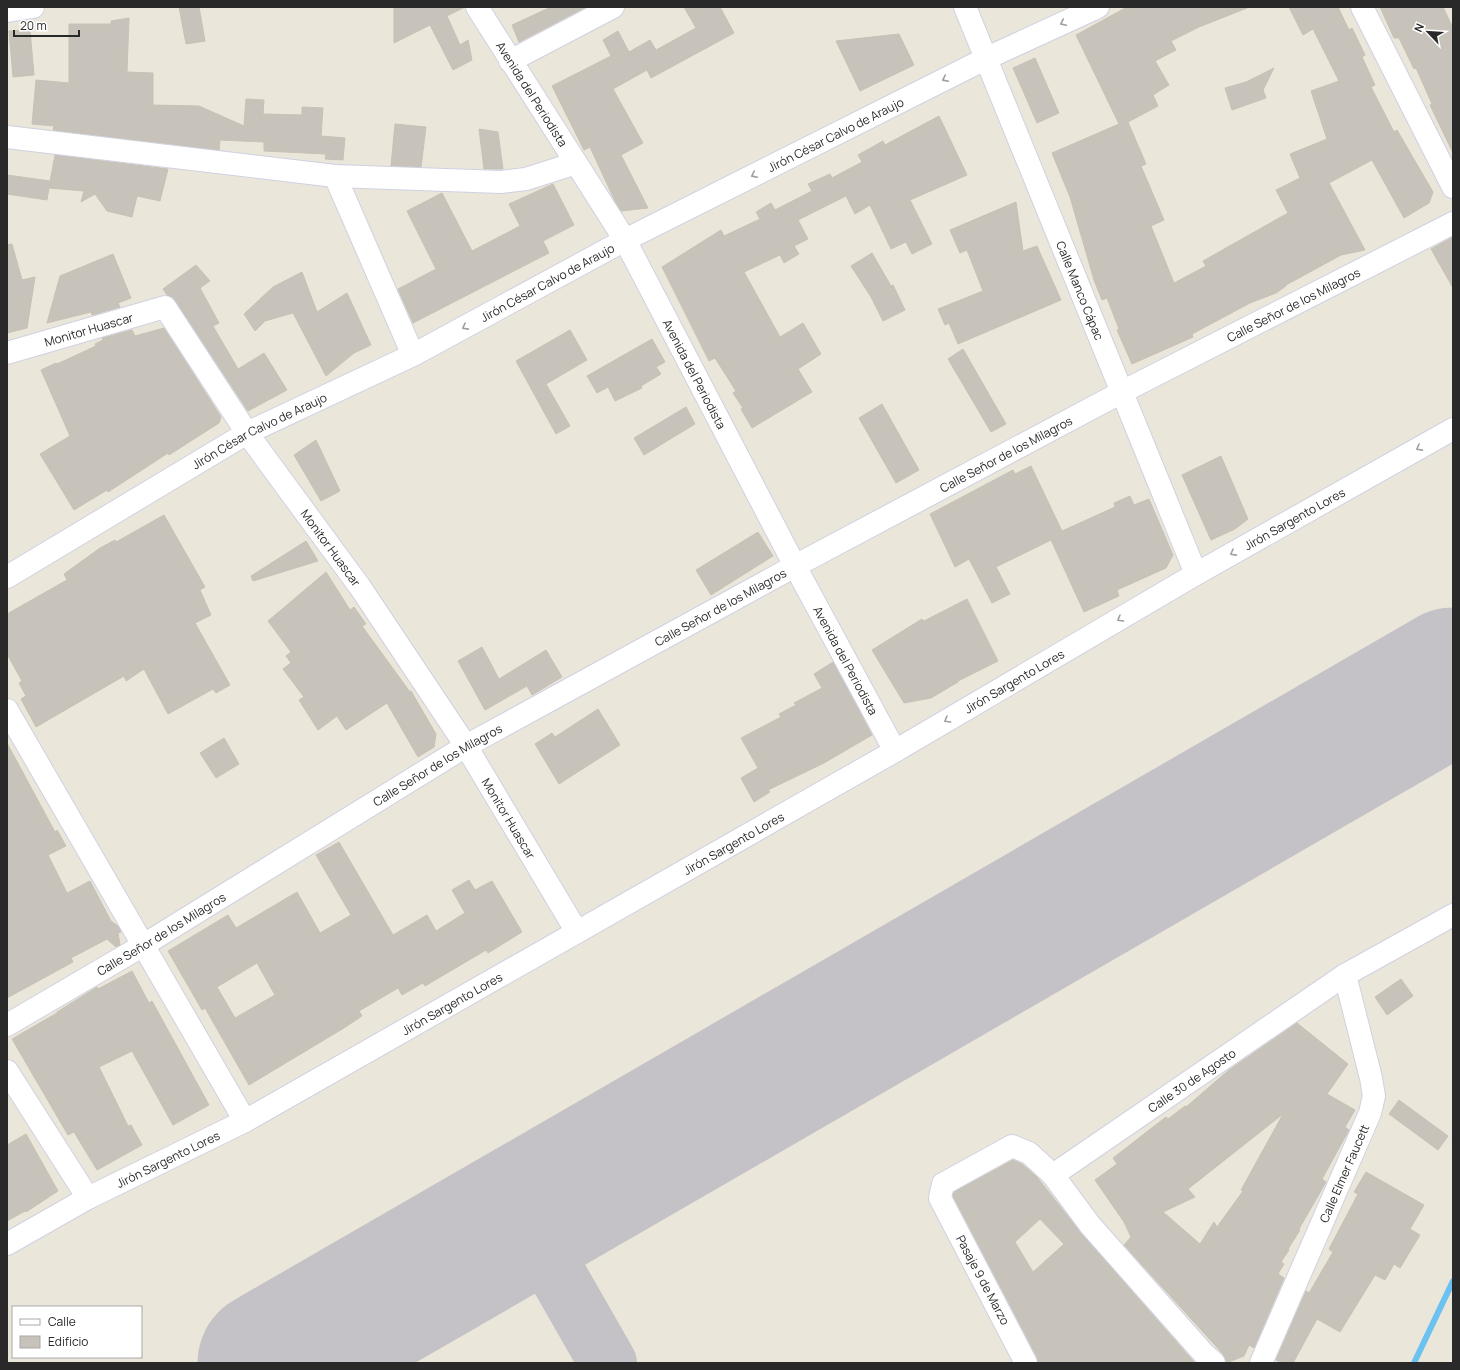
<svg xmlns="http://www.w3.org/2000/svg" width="1460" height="1370" viewBox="0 0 1460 1370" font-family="Manrope,sans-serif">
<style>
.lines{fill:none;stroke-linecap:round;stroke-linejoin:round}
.stream{stroke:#6bc1f0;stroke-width:6}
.taxiway{stroke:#c4c2c7;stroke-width:58}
.runway{stroke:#c4c2c7;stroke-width:145}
.building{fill:#c7c2ba;stroke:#c7c2b4;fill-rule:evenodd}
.street-casing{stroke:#cfd1e2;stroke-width:24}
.street{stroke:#fff;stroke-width:22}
.oneway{stroke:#9f9f9f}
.labels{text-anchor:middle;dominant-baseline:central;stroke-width:3;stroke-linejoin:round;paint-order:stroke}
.street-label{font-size:12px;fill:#292929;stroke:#fff}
</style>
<rect width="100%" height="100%" fill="#ebe6da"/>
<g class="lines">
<path class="stream" d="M 1414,1363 L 1453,1281"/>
<path class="taxiway" d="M 524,1216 L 608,1363"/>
<path class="runway" d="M 270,1363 L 1453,680"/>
</g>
<g class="building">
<path d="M 179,7 L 199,7 L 205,41 L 186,44 Z"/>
<path d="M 394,7 L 465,7 L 447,16 L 460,45 L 468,40 L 472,60 L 453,70 L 430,25 L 394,43 Z"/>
<path d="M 551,7 L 586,7 L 519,42 L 512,25 Z"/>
<path d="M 684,7 L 720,7 L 734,33 L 651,78 L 647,70 L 613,89 L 643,143 L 621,155 L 648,208 L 621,211 L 614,199 L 590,147 L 584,150 L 552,86 L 611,56 L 603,40 L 618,31 L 629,52 L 650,40 L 656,50 L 696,28 Z"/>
<path d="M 1127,7 L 1247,8 L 1199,27 L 1171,41 L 1176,50 L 1155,61 L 1169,85 L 1153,95 L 1158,106 L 1128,122 L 1146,164 L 1141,166 L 1164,220 L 1151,226 L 1174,283 L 1206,266 L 1203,261 L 1288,213 L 1276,190 L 1300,178 L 1290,154 L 1327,139 L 1311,91 L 1339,81 L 1313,29 L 1303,35 L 1289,7 L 1338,7 L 1349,30 L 1352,28 L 1365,55 L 1362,57 L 1375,85 L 1371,87 L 1394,132 L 1397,130 L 1433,192 L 1429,203 L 1404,218 L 1372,160 L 1329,183 L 1365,250 L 1341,255 L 1286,285 L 1286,286 L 1276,293 L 1250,303 L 1192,334 L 1193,337 L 1132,364 L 1117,330 L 1119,329 L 1107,298 L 1102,300 L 1094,280 L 1070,197 L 1052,153 L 1119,124 L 1076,35 Z"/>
<path d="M 1380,7 L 1443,7 L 1453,28 L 1453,153 L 1430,105 L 1432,104 L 1416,68 L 1414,69 L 1399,38 L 1394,38 Z"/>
<path d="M 129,18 L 127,72 L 153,73 L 153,105 L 199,106 L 244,126 L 246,99 L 264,100 L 263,114 L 302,115 L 302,107 L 323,108 L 321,136 L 345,138 L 343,160 L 325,159 L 326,154 L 264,151 L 264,142 L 220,140 L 219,150 L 53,130 L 54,126 L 32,124 L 36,80 L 69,83 L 69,24 L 111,24 L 111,21 Z"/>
<path d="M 30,30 L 34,75 L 13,77 L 9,31 Z"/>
<path d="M 899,34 L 914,65 L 860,91 L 836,41 Z"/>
<path d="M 1035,58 L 1059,113 L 1037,123 L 1013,68 Z"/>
<path d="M 1274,68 L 1263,90 L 1266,98 L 1232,110 L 1225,88 L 1246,82 Z"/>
<path d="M 939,116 L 967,175 L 910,200 L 932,244 L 912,254 L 906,242 L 891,249 L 870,205 L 855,214 L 846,196 L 798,220 L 808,239 L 794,246 L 799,254 L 784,263 L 780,255 L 744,272 L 780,337 L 803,323 L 821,354 L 798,369 L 812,392 L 752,428 L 741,409 L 743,408 L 733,393 L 736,391 L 715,358 L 709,361 L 662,267 L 721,230 L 724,236 L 760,219 L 756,212 L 771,203 L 775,210 L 812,191 L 808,184 L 830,174 L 832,178 L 862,162 L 858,155 L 883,141 L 885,145 Z"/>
<path d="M 395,124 L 426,127 L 421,167 L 391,166 Z"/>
<path d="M 479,129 L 498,132 L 503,169 L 484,169 Z"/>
<path d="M 55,155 L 168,169 L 160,201 L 137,196 L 132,217 L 107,211 L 95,194 L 81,202 L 84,191 L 49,188 L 47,200 L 7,194 L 7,175 L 50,181 L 49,187 Z"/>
<path d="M 553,184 L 574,225 L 543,241 L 549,253 L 413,323 L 398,289 L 436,269 L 407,211 L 442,193 L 472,251 L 520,226 L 509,204 Z"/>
<path d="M 1016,202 L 1023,251 L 1037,246 L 1061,300 L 958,344 L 949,323 L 945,325 L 938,309 L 983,291 L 967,250 L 960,253 L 950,230 Z"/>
<path d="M 1453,237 L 1453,288 L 1431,249 Z"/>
<path d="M 12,244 L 22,280 L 35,277 L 27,328 L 7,333 L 7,245 Z"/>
<path d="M 872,253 L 891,286 L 893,285 L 905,310 L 883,321 L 871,297 L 851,266 Z"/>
<path d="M 113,254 L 131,298 L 118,303 L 120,307 L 92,315 L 91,312 L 47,323 L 60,276 Z"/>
<path d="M 196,265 L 210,281 L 200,288 L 219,323 L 213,326 L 238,369 L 264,353 L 287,390 L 248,411 L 175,300 L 167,295 L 163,289 Z"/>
<path d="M 302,272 L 317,312 L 347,293 L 371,345 L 354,353 L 326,376 L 293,313 L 265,321 L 255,331 L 244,314 L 273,287 Z"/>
<path d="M 164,328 L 221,417 L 219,423 L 169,455 L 168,453 L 108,492 L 107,490 L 74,510 L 40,454 L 70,436 L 41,370 L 56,363 L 57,364 L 96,346 L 95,344 L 103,340 L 102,338 L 132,330 L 135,336 Z"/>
<path d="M 570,330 L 587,360 L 546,384 L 570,426 L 556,434 L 516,361 Z"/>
<path d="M 652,339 L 665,362 L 656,367 L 661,374 L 641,386 L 642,388 L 615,401 L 608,387 L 597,393 L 587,376 Z"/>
<path d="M 963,349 L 1006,424 L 991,432 L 948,359 Z"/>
<path d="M 882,404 L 919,470 L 896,483 L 859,418 Z"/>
<path d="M 686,407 L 695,424 L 644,455 L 634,438 Z"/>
<path d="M 316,440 L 340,491 L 321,501 L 294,455 Z"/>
<path d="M 1221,456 L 1248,519 L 1235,529 L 1211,540 L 1182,475 Z"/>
<path d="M 1031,466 L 1062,531 L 1115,507 L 1114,503 L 1130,496 L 1134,505 L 1149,499 L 1173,555 L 1166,568 L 1117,590 L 1119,596 L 1084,612 L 1051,540 L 996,567 L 1010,594 L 992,603 L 969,559 L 955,567 L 930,514 L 1013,470 L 1015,474 Z"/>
<path d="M 164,515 L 205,587 L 200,590 L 211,615 L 195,623 L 230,685 L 216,693 L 213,689 L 168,714 L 144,669 L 126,681 L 124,676 L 36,727 L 21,699 L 26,696 L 19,683 L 22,681 L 7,654 L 7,614 L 67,580 L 64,574 L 100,548 L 115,540 L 116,542 Z"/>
<path d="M 758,532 L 773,556 L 711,595 L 696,570 Z"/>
<path d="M 306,541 L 318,561 L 253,581 L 251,576 Z"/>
<path d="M 326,572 L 350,610 L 354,607 L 366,624 L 362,626 L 410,692 L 411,691 L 436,734 L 434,747 L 418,757 L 387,703 L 346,730 L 337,716 L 318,730 L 299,700 L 304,697 L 283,669 L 291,663 L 286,656 L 291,652 L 268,621 Z"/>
<path d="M 967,599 L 998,661 L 958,681 L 958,682 L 931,698 L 904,703 L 872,650 L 922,619 L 924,621 Z"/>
<path d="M 482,647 L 499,679 L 546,650 L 562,677 L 532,695 L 527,686 L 485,710 L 458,661 Z"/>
<path d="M 833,662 L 872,735 L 824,763 L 768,790 L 770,792 L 754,802 L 741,778 L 758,768 L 741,738 L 781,717 L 779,714 L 796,705 L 794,703 L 822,688 L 814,674 Z"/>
<path d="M 598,709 L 620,745 L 559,784 L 535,744 L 552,733 L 555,737 Z"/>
<path d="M 224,738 L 239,764 L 216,778 L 200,753 Z"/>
<path d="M 7,743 L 55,832 L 57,830 L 66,846 L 48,855 L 67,893 L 90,881 L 111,921 L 118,926 L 121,932 L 118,933 L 120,945 L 116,947 L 107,939 L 71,958 L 73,962 L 7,998 Z"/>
<path d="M 339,842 L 393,935 L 427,915 L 436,931 L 465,913 L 452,890 L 469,880 L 475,890 L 492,881 L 522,932 L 488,953 L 486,950 L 425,986 L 423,983 L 402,995 L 398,988 L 359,1011 L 362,1016 L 344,1028 L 249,1085 L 205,1008 L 202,1010 L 168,951 L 228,915 L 236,928 L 297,892 L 320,933 L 351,915 L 316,855 ZM 257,963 L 275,995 L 235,1018 L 217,987 Z"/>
<path d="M 132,971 L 149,1003 L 152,1001 L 209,1105 L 173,1125 L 132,1051 L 99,1067 L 128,1126 L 131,1125 L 142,1145 L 97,1170 L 74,1132 L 68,1135 L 12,1039 L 57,1013 L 57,1012 L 97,987 L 98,989 Z"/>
<path d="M 1401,979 L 1413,996 L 1387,1015 L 1375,997 Z"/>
<path d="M 1297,1023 L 1348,1064 L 1327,1094 L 1355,1110 L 1345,1127 L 1349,1130 L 1322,1179 L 1326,1182 L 1299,1229 L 1300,1230 L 1288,1249 L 1289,1250 L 1281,1262 L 1284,1264 L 1278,1274 L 1284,1278 L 1254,1348 L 1249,1345 L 1244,1356 L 1226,1363 L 1223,1354 L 1124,1245 L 1131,1237 L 1124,1222 L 1095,1180 L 1117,1164 L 1113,1158 L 1166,1117 L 1168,1119 L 1185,1106 L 1186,1107 L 1229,1070 ZM 1283,1114 L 1241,1190 L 1243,1191 L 1217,1227 L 1214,1222 L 1200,1244 L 1163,1212 L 1195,1197 L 1188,1189 Z"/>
<path d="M 1399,1100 L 1448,1136 L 1438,1150 L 1389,1114 Z"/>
<path d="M 26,1134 L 58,1191 L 26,1212 L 25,1211 L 7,1221 L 7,1145 Z"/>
<path d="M 1013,1160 L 1022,1164 L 1037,1177 L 1081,1233 L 1195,1363 L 1038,1363 L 1037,1357 L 953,1196 L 954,1192 ZM 1040,1219 L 1064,1244 L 1033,1272 L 1015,1242 Z"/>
<path d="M 1366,1172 L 1424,1205 L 1410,1229 L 1420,1235 L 1400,1268 L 1394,1264 L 1385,1280 L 1375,1275 L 1340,1332 L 1317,1319 L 1293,1363 L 1282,1363 L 1276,1360 L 1306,1291 L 1309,1293 L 1333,1252 L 1329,1249 L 1358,1194 L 1354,1192 Z"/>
</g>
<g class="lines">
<defs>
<g id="street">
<path id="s1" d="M 477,7 L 625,240 L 795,566 L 895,751"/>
<path id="s2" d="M 965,7 L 1196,574"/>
<path d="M 1362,7 L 1453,187"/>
<path d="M 7,11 L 33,7"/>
<path d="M 510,61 L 613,7"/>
<path d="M 7,137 L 335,176 L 501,182 L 526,179 L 576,163"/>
<path d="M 335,176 L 413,355"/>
<path id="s3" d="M 7,353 L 165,307 L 247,433 L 360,587 L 466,746 L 577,932"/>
<path id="s4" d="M 7,577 L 247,433 L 413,355 L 625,240 L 987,58 L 1098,7"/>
<path d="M 7,710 L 245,1121"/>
<path id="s5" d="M 7,1025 L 142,946 L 466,746 L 795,566 L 1120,393 L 1453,223"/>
<path d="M 7,1071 L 88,1198"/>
<path d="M 1053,1175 L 1090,1225 L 1204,1354 L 1214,1363"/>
<path id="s6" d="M 7,1244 L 88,1198 L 245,1121 L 895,751 L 1196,574 L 1453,429"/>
<path id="s7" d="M 1026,1363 L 940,1198 L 943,1184 L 1012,1146 L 1029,1153 L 1053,1175 L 1345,975 L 1453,915"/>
<path id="s8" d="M 1261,1363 L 1370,1113 L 1374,1096 L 1371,1078 L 1345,975"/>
</g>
</defs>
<use href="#street" class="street-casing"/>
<use href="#street" class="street"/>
</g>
<defs><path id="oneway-chevron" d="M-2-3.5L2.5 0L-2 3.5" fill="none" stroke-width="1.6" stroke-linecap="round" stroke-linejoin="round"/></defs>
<g class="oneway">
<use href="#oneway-chevron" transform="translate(1063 23) rotate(155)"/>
<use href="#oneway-chevron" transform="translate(945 79) rotate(153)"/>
<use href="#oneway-chevron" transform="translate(754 175) rotate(153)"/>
<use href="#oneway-chevron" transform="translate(465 327) rotate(152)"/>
<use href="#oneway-chevron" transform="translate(1419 448) rotate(151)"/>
<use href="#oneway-chevron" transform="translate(1233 553) rotate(151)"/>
<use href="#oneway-chevron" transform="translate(1120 619) rotate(150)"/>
<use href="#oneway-chevron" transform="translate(947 720) rotate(150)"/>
</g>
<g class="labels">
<g class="street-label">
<text stroke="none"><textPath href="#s1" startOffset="103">Avenida del Periodista</textPath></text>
<text stroke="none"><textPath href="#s4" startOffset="940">Jirón César Calvo de Araujo</textPath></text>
<text stroke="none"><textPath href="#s4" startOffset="616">Jirón César Calvo de Araujo</textPath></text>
<text stroke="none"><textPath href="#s2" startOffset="306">Calle Manco Cápac</textPath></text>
<text stroke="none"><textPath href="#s5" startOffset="1475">Calle Señor de los Milagros</textPath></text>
<text stroke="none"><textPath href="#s3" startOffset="85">Monitor Huascar</textPath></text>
<text stroke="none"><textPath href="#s1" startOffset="427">Avenida del Periodista</textPath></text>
<text stroke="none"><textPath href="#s4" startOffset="292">Jirón César Calvo de Araujo</textPath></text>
<text stroke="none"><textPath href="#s5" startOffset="1151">Calle Señor de los Milagros</textPath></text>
<text stroke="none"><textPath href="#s6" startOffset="1478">Jirón Sargento Lores</textPath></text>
<text stroke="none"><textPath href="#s3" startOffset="457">Monitor Huascar</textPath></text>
<text stroke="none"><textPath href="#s5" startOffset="827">Calle Señor de los Milagros</textPath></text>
<text stroke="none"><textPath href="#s1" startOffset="751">Avenida del Periodista</textPath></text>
<text stroke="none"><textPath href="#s6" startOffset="1154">Jirón Sargento Lores</textPath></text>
<text stroke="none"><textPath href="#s5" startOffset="503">Calle Señor de los Milagros</textPath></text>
<text stroke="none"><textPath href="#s3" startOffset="781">Monitor Huascar</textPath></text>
<text stroke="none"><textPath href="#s6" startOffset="830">Jirón Sargento Lores</textPath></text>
<text stroke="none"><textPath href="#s5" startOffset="179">Calle Señor de los Milagros</textPath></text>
<text stroke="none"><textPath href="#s6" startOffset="506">Jirón Sargento Lores</textPath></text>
<text stroke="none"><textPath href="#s7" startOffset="498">Calle 30 de Agosto</textPath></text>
<text stroke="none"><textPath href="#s6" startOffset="182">Jirón Sargento Lores</textPath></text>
<text stroke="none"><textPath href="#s8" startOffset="207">Calle Elmer Faucett</textPath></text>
<text transform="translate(983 1280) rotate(62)">Pasaje 9 de Marzo</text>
</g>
</g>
<rect width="1460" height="1370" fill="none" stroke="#292929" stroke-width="16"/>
<rect x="12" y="1306" width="130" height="52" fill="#ffffff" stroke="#a9a9a9"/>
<rect x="20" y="1319" width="20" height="6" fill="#ffffff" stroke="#a9a9a9"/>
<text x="48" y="1326" font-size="12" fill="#292929">Calle</text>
<rect x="20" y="1336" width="20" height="12" fill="#c7c2ba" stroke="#a9a9a9"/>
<text x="48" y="1346" font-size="12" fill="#292929">Edificio</text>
<g transform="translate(1428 32) rotate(295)" stroke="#ffffff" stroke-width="3" paint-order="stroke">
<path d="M0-3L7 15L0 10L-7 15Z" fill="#292929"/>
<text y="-6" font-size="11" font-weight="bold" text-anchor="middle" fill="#292929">N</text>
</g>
<path d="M14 30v6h65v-6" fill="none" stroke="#292929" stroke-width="2"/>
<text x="20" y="30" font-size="12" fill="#292929" stroke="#ffffff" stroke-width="3" paint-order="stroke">20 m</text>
</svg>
